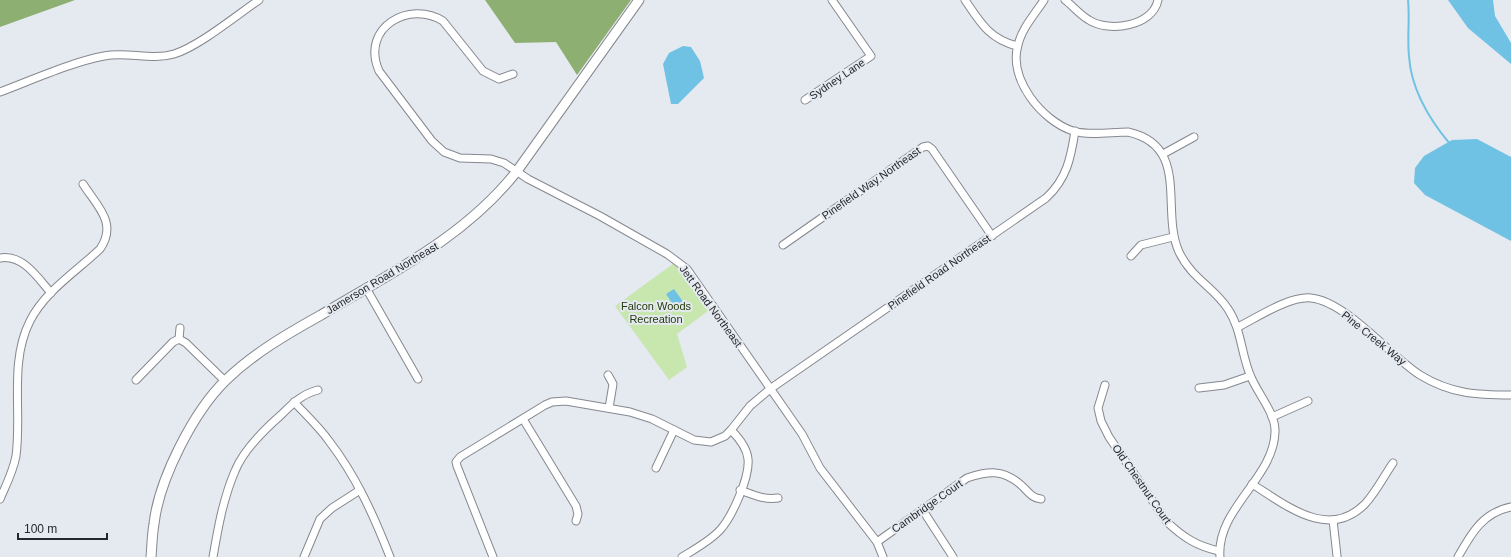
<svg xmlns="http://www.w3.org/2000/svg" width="1511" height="557" viewBox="0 0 1511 557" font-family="Helvetica,sans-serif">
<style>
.green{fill:#c7e7af}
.forest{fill:#8db072}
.water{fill:#6fc2e3}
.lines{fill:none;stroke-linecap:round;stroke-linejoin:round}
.stream{stroke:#6fc2e3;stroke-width:2}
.minor-casing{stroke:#85888e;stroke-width:9}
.tertiary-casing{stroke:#85888e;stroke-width:11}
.minor{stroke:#fff;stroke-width:7}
.tertiary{stroke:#fff;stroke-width:9}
.labels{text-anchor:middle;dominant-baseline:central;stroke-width:4;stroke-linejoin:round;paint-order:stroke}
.street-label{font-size:11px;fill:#26272a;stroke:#e5e9f0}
.park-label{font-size:11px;fill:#253b0f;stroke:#e5e9f0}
</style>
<rect width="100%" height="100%" fill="#e5e9f0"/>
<path class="green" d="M 673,264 L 686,275 L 708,311 L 677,334 L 687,367 L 669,380 L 615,306 Z"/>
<g class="forest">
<path d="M 0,0 L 75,0 L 0,27 Z"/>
<path d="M 485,0 L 631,0 L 577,75 L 556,42 L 515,43 Z"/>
</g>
<g class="water">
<path d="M 1448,0 L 1493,0 L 1495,16 L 1511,43 L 1511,64 L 1468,28 Z"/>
<path d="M 683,46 L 691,47 L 700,61 L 704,78 L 678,104 L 671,104 L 663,64 L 669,53 Z"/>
<path d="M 1477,139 L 1511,157 L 1511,241 L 1425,195 L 1414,183 L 1415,168 L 1424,156 L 1452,140 Z"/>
<path d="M 674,289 L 684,303 L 687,304 L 677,311 L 666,294 Z"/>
</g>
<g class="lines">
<path class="stream" d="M 1408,0 C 1410,19 1407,37 1409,56 C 1411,89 1429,119 1450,144"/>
<defs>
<g id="minor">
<path d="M 965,0 C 980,22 989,39 1017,46"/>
<path d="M 1044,0 C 1035,14 1022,28 1018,45 C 1008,79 1042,121 1073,131 C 1090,136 1111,132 1128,132 C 1191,146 1160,210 1179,252 C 1192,279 1214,287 1228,309 C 1242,330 1241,355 1251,377 C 1258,394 1276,414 1275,432 C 1274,478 1216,509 1220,557"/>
<path d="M 1065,0 C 1073,6 1080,15 1089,20 C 1109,33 1153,26 1158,0"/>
<path d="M 513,74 L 499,79 L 483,71 L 443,21 C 410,0 360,27 379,71 L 432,141 L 444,152 L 460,158 L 491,159 L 504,163 L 528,179 L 600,216 L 667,254 L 687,269 L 802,434 L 820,468 L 877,542 L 883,557"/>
<path d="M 0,92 C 32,80 72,62 104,56 C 127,51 151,61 174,54 C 198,47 237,15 259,0"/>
<path d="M 805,100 L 871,56 L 832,0"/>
<path d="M 1163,154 L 1194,137"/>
<path d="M 783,245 L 923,147 L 928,146 L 932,149 L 992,236"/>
<path d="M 1131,256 L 1141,245 L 1173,237"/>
<path d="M 0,258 C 23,254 38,278 51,293"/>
<path d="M 366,288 L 418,379"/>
<path d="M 1238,327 C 1258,317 1289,296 1311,298 C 1347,302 1390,356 1420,375 C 1451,394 1477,395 1511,395"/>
<path d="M 179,339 L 180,328"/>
<path d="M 608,375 L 613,384 L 609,408"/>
<path d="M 136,380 L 173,342 L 179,339 L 186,343 L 225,381"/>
<path d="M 1105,385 L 1098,408 L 1101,421 L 1109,437 L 1167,522 C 1184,538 1197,546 1219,551"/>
<path d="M 1199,388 L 1224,385 L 1250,376"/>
<path d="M 294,402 C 306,415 319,427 329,441 C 356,476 374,516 390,557"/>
<path d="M 1272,417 L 1308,401"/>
<path d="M 523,419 L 576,506 L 578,514 L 576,521"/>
<path d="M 656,468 L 674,430"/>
<path d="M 1252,484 C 1286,505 1328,541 1365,504 C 1376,492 1384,476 1393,463"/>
<path d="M 740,490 C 754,495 764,500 778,498"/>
<path d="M 0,499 C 6,485 13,472 16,456 C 22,412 9,362 30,321 C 45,291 77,271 100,249 C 118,223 97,206 83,184"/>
<path d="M 922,509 L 953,557"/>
<path d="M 1333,520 L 1337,556"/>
<path d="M 877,542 L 967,478 C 988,471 1003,469 1021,485 C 1028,491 1031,498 1041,499"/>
<path d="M 213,557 C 218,528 223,499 235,471 C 243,451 265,429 281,415 C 292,404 302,394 318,390"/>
<path d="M 304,557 L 320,519 L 332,508 L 360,490"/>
<path d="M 493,557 L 457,466 L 456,462 L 460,457 L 545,405 L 552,402 L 566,401 L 630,412 L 652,419 L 694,440 L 711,442 L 725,436 L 731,430 L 750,406 L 770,389 L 1046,198 C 1067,179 1071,157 1075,131"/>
<path d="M 682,557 C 695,549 710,541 720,530 C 732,517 750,477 748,459 C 747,448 739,438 731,430"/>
<path d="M 1458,557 C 1471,534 1482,513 1511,507"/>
</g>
<path id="tertiary" d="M 151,557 C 152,546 152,535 154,524 C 159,479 194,411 226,380 C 254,353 287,334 321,315 C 391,273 465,237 517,171 L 639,0"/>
</defs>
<use href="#minor" class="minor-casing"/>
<use href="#tertiary" class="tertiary-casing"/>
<use href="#minor" class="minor"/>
<use href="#tertiary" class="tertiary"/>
</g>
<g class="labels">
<g class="street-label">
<text transform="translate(837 79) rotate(-34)">Sydney Lane</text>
<text transform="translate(871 183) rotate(-35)">Pinefield Way Northeast</text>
<text transform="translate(939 272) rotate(-35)">Pinefield Road Northeast</text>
<text transform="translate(382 278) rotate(-31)">Jamerson Road Northeast</text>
<text transform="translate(711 306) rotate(54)">Jett Road Northeast</text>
<text transform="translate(1374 338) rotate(39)">Pine Creek Way</text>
<text transform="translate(1142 484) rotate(55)">Old Chestnut Court</text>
<text transform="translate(927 506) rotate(-35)">Cambridge Court</text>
</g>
<g class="park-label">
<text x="656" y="306">Falcon Woods<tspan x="656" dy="13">Recreation</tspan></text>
</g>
</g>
<path d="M18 533v6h89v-6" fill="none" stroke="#26272a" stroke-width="2"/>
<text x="24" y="533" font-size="12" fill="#26272a" stroke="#e5e9f0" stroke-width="3" paint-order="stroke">100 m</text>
</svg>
